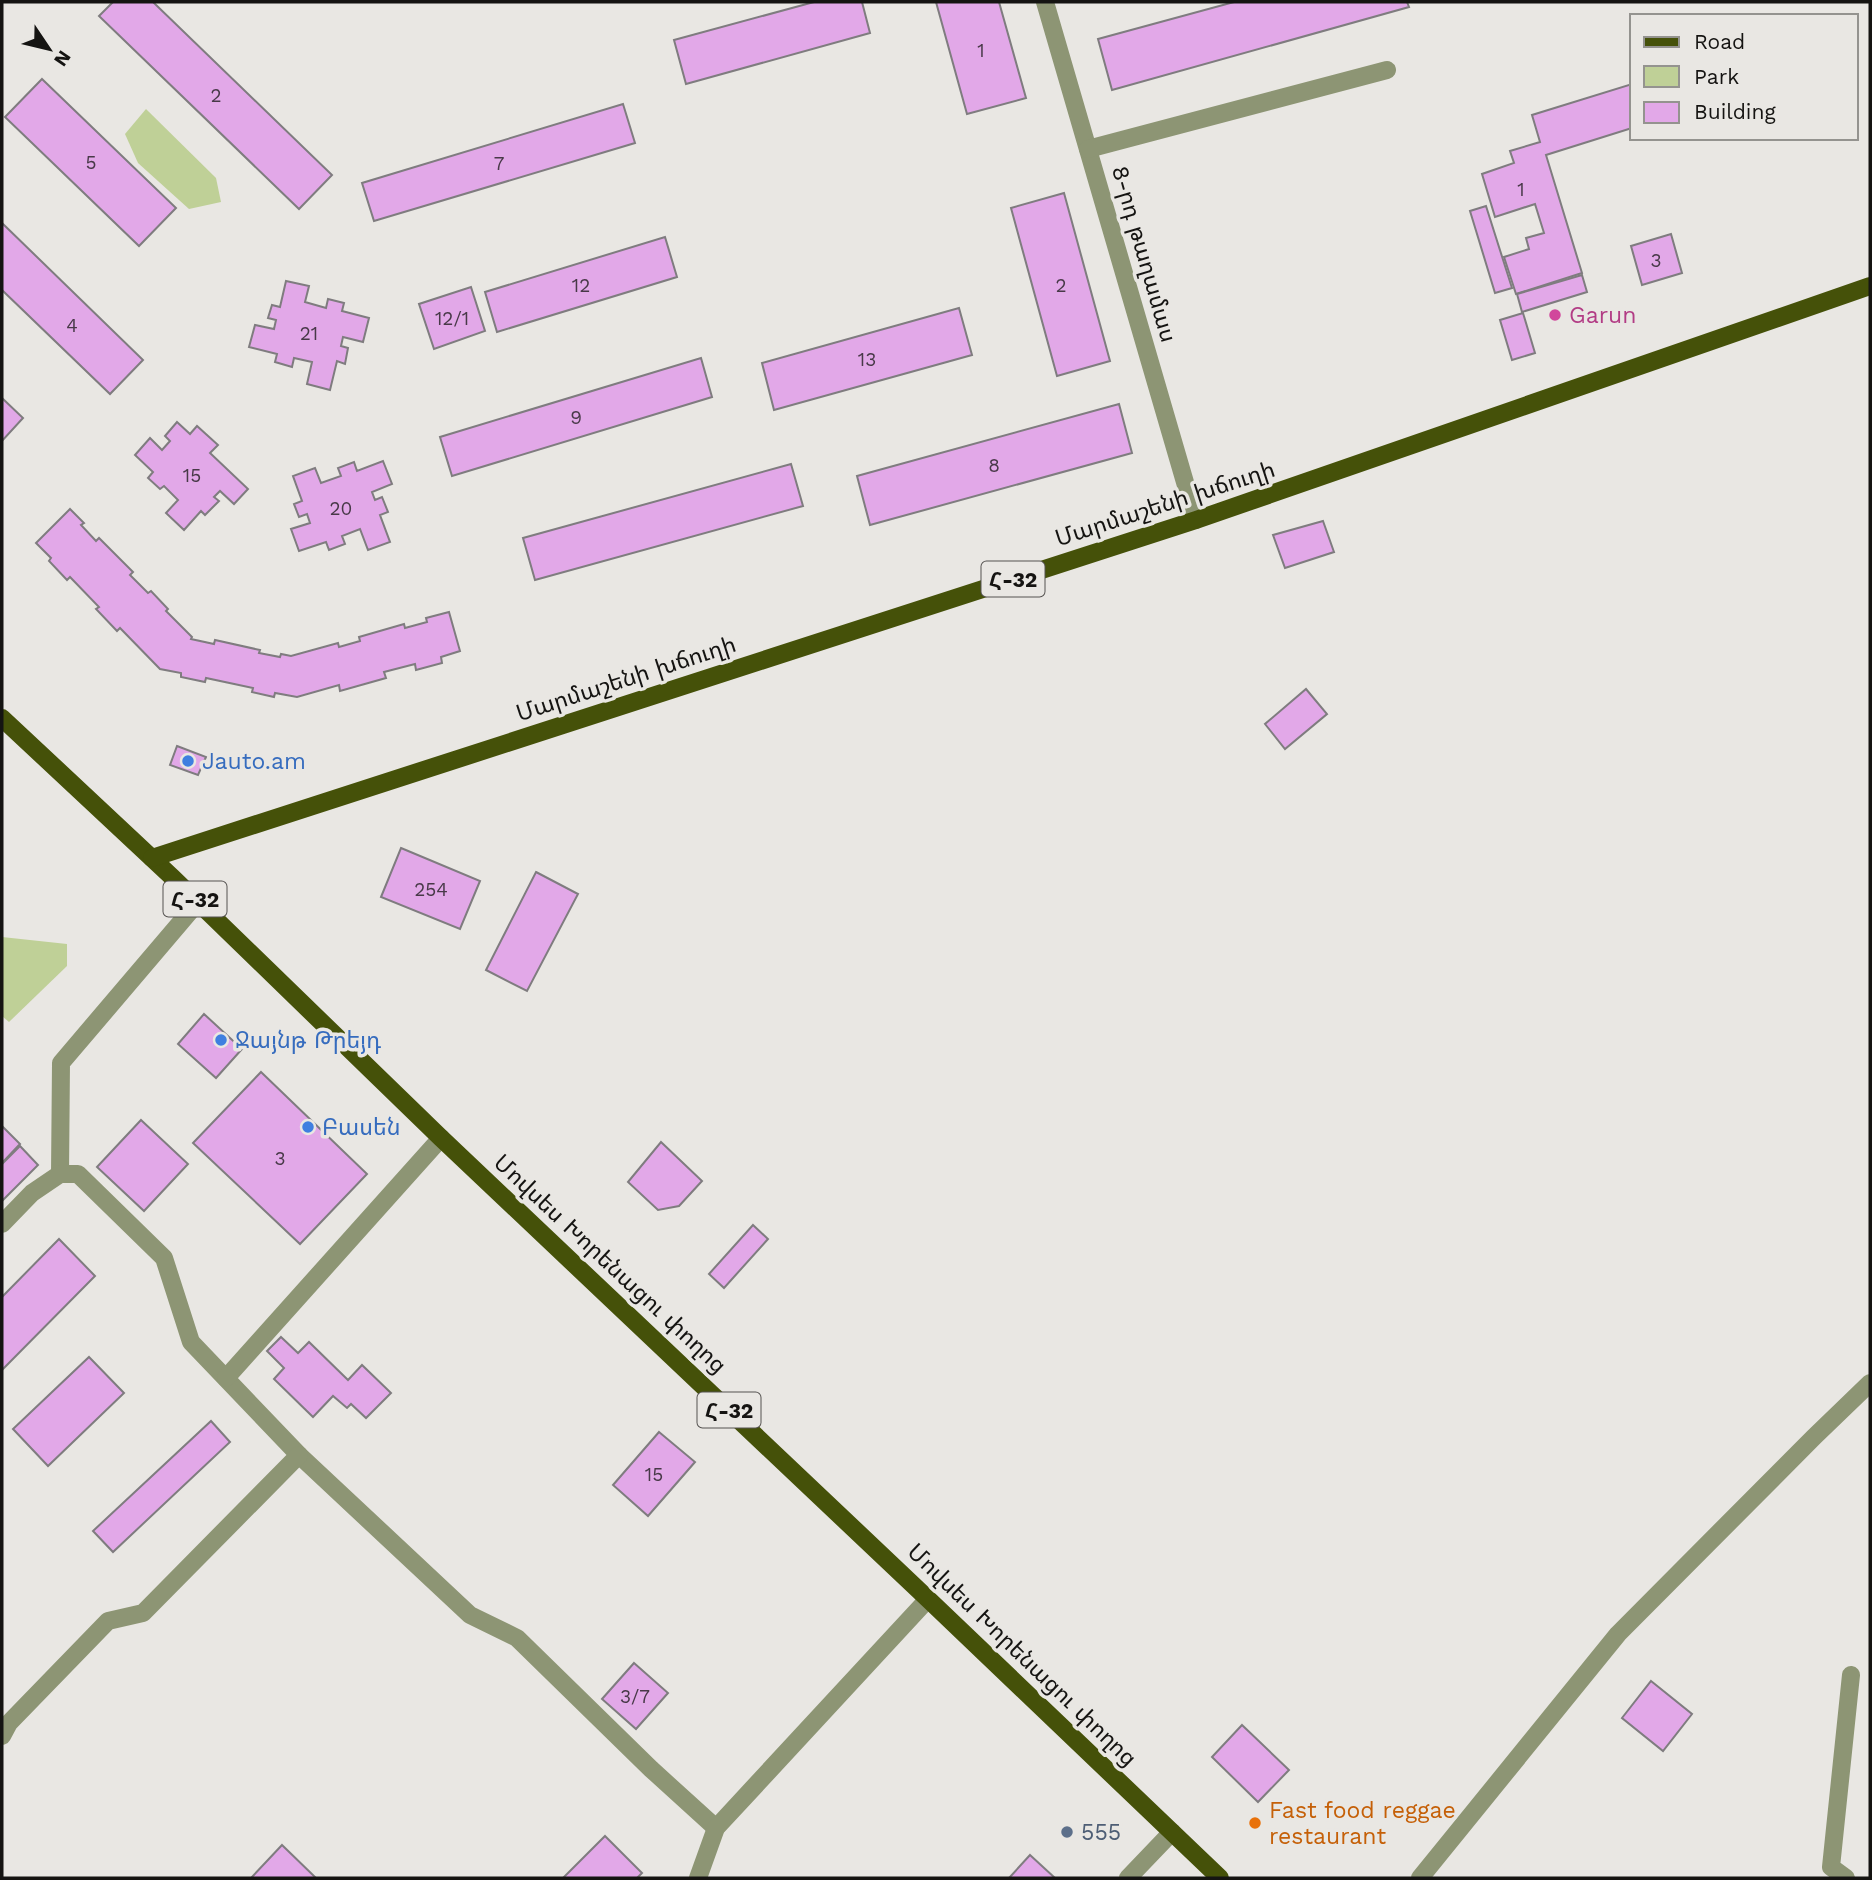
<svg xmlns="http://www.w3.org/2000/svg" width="1872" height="1880" viewBox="0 0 1872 1880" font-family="'Work Sans','Noto Sans Armenian',sans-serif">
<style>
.green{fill:#bfd097}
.building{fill:#e2a8e8;stroke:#7f7c7f;stroke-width:2}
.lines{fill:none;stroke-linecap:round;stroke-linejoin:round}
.minor{stroke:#8d9574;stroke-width:18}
.major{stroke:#455109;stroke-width:18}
.hotel-dot{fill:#d1479c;stroke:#e9e7e3;stroke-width:2.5}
.shop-dot{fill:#3f7fe0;stroke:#e9e7e3;stroke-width:2.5}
.food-dot{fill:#e8710a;stroke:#e9e7e3;stroke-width:2.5}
.service-dot{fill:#5c6f8a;stroke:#e9e7e3;stroke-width:2.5}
.labels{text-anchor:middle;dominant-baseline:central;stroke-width:7;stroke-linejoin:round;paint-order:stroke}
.number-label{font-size:19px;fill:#483948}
.shield{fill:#e9e7e3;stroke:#555351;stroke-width:2}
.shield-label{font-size:21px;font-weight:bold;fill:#151412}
.street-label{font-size:23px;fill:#151412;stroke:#e9e7e3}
.hotel-label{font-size:23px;fill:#b23c85;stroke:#e9e7e3;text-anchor:start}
.shop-label{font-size:23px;fill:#366cbe;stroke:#e9e7e3;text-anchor:start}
.food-label{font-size:23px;fill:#c56008;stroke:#e9e7e3;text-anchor:start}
.service-label{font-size:23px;fill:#4e5e75;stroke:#e9e7e3;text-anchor:start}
</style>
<rect width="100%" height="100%" fill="#e9e7e3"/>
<g class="green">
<path d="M 146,109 L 216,178 L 221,202 L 189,209 L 138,163 L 125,134 Z"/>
<path d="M 2,937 L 67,944 L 67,966 L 9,1022 L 2,1016 Z"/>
</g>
<g class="building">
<path d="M 113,2 L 153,2 L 332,175 L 299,209 L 99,16 Z"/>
<path d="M 814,2 L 862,2 L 870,33 L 686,84 L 674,40 Z"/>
<path d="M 936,2 L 999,2 L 1026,98 L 967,114 Z"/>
<path d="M 1234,2 L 1407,2 L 1409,7 L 1112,90 L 1098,39 Z"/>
<path d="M 42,79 L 176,208 L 139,246 L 5,117 Z"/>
<path d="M 1632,84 L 1632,128 L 1546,155 L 1582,273 L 1516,294 L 1504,257 L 1529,249 L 1526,238 L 1544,233 L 1535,204 L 1495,217 L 1482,174 L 1514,163 L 1510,151 L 1540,142 L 1532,115 Z"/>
<path d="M 623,104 L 635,143 L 374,221 L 362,183 Z"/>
<path d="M 1064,193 L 1110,361 L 1057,376 L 1011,208 Z"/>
<path d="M 1486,206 L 1512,288 L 1495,293 L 1470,211 Z"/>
<path d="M 2,223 L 143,360 L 110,394 L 2,290 Z"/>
<path d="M 1671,234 L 1682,273 L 1642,285 L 1631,246 Z"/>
<path d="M 665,237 L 677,277 L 497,332 L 485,292 Z"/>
<path d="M 1582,275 L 1587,292 L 1522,312 L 1517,294 Z"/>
<path d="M 286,281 L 309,286 L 305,302 L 326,308 L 328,299 L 344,303 L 342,311 L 369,318 L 363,342 L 343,337 L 341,346 L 348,348 L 345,364 L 337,361 L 330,390 L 307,384 L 312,362 L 294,358 L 292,367 L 275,362 L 277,354 L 249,347 L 255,325 L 274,329 L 276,320 L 268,318 L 272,305 L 280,307 Z"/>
<path d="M 471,287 L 485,331 L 434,349 L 419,304 Z"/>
<path d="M 959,308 L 972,355 L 774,410 L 762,363 Z"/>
<path d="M 1523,313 L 1535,353 L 1512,360 L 1500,320 Z"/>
<path d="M 701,358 L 712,397 L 452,476 L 440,437 Z"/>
<path d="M 2,398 L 23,418 L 2,441 Z"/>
<path d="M 1119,404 L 1132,453 L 870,525 L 857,476 Z"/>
<path d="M 177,422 L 190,434 L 197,426 L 218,445 L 210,453 L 248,489 L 234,504 L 220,491 L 214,497 L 219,501 L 205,515 L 201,511 L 184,530 L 166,513 L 178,500 L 164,486 L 160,489 L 148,478 L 153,472 L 135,455 L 150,438 L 162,450 L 170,441 L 165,436 Z"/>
<path d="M 383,461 L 392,484 L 372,492 L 375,500 L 382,497 L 388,512 L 380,515 L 390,542 L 368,550 L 360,529 L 342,536 L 345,544 L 329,550 L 326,542 L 299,551 L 291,529 L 310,523 L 307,514 L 299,517 L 294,504 L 302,501 L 293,476 L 315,468 L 321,483 L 341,476 L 338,468 L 354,462 L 357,471 Z"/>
<path d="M 791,464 L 803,506 L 535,580 L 523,538 Z"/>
<path d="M 70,509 L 84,523 L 81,525 L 96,541 L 99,538 L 133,572 L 130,575 L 148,593 L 151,591 L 168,609 L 166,611 L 192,637 L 191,639 L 214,644 L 215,640 L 260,650 L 259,653 L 280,657 L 281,654 L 291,656 L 338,643 L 339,647 L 360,641 L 359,637 L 404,624 L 405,628 L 427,622 L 426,618 L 449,612 L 460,651 L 441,657 L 442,663 L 416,670 L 415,664 L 384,672 L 386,678 L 340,691 L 339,685 L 297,697 L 275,693 L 274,697 L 252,692 L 253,688 L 206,678 L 205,682 L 181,677 L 181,673 L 160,669 L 120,628 L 117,631 L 96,609 L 99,607 L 70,577 L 67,580 L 49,561 L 51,558 L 36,543 Z"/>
<path d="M 1323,521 L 1334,552 L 1285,568 L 1273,535 Z"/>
<path d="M 1306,689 L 1327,714 L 1285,749 L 1265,724 Z"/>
<path d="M 177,746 L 206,757 L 198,775 L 170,765 Z"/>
<path d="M 401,848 L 480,881 L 460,929 L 381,897 Z"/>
<path d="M 536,872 L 578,894 L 527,991 L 486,970 Z"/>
<path d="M 204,1014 L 242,1049 L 216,1078 L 178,1044 Z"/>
<path d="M 261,1072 L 367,1174 L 300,1244 L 193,1143 Z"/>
<path d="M 141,1120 L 188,1164 L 144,1211 L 97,1167 Z"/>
<path d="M 2,1126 L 20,1144 L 2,1163 Z"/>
<path d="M 661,1142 L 702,1181 L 679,1206 L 658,1210 L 628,1182 Z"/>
<path d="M 20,1146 L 38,1165 L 2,1201 L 2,1164 Z"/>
<path d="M 753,1225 L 768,1239 L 724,1288 L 709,1274 Z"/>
<path d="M 59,1239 L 95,1276 L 2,1370 L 2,1297 Z"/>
<path d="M 281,1337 L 298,1353 L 309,1342 L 348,1380 L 362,1365 L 391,1393 L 366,1418 L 351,1404 L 347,1408 L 333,1396 L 313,1417 L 274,1379 L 284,1368 L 267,1351 Z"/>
<path d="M 89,1357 L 124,1393 L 48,1466 L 13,1429 Z"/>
<path d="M 211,1421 L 230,1442 L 113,1552 L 93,1531 Z"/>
<path d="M 659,1432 L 695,1462 L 648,1516 L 613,1485 Z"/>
<path d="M 634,1663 L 668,1693 L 636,1729 L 602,1699 Z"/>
<path d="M 1651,1681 L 1692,1714 L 1663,1751 L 1622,1718 Z"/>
<path d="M 1242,1725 L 1289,1770 L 1258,1802 L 1212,1757 Z"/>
<path d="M 605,1836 L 642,1873 L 637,1878 L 563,1878 Z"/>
<path d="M 282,1845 L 316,1878 L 251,1878 Z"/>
<path d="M 1030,1855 L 1055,1878 L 1009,1878 Z"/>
</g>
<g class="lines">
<g class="minor">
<path d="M 1045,2 L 1196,520"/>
<path d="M 1088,149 L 1387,70"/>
<path d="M 60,1174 L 61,1063 L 198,902"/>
<path d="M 2,1224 L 32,1193 L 60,1174 L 78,1174 L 164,1258 L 191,1342 L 299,1455 L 470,1615 L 517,1638 L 651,1769 L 716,1828"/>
<path d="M 226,1378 L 441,1138"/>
<path d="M 2,1736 L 9,1723 L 108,1621 L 143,1613 L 299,1455"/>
<path d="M 698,1878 L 716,1828 L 928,1599"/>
<path d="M 1128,1878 L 1172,1832"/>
<path d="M 1420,1878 L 1618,1634 L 1814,1437 L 1870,1383"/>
<path d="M 1846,1878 L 1831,1867 L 1851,1675"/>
</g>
<g class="major">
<path d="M 2,718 L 172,877 L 441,1138 L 928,1599 L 1220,1878"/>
<path d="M 152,858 L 1196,520 L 1870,286"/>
</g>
</g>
<circle class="hotel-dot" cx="1555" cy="315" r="7"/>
<g class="shop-dot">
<circle cx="188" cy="761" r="7"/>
<circle cx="221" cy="1040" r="7"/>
<circle cx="308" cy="1127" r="7"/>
</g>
<circle class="food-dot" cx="1255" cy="1823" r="7"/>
<circle class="service-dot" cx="1067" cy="1832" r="7"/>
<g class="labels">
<g class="number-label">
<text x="981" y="50">1</text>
<text x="216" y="95">2</text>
<text x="91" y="162">5</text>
<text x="499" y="163">7</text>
<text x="1521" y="189">1</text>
<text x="1656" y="260">3</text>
<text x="581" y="285">12</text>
<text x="1061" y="285">2</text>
<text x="452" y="318">12/1</text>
<text x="72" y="325">4</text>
<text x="309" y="333">21</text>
<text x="867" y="359">13</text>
<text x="576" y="417">9</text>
<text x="994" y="465">8</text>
<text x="192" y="475">15</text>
<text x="341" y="508">20</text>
<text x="431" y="889">254</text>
<text x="280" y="1158">3</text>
<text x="654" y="1474">15</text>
<text x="635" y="1696">3/7</text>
</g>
<g class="shield">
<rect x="981.5" y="561.5" width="63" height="35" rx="5"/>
<rect x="163.5" y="881.5" width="63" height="35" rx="5"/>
<rect x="697.5" y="1392.5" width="63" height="35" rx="5"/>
</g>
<g class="shield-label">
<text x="1013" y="579">Հ-32</text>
<text x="195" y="899">Հ-32</text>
<text x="729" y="1410">Հ-32</text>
</g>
<g class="street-label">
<text transform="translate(1144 254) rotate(74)">8-րդ թաղամաս</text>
<text transform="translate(1165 504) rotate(-18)">Մարմաշենի խճուղի</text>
<text transform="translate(626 679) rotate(-18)">Մարմաշենի խճուղի</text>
<text transform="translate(610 1264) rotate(43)">Մովսես Խորենացու փողոց</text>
<text transform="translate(1022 1655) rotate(44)">Մովսես Խորենացու փողոց</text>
</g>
<g class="hotel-label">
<text x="1569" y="315">Garun</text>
</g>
<g class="shop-label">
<text x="202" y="761">Jauto.am</text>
<text x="235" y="1040">Ջայնթ Թրեյդ</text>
<text x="322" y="1127">Բասեն</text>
</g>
<g class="food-label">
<text x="1269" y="1810">Fast food reggae<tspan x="1269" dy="26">restaurant</tspan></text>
</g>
<g class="service-label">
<text x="1081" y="1832">555</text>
</g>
</g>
<rect width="1872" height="1880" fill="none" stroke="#151412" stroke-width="7"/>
<rect x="1630" y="14" width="228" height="126" fill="#e9e7e3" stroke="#94938f" stroke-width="2"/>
<rect x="1644" y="37" width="35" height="10" fill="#455109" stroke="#94938f" stroke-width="2"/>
<text x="1694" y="49" font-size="21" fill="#151412">Road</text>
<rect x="1644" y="66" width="35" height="21" fill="#bfd097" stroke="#94938f" stroke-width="2"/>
<text x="1694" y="84" font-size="21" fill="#151412">Park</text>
<rect x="1644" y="102" width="35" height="21" fill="#e2a8e8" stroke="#94938f" stroke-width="2"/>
<text x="1694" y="119" font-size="21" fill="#151412">Building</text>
<g transform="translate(49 49) rotate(125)" stroke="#e9e7e3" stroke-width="5" paint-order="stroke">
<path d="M0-5L12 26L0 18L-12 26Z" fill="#151412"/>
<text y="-10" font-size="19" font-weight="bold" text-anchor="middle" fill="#151412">N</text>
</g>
</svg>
